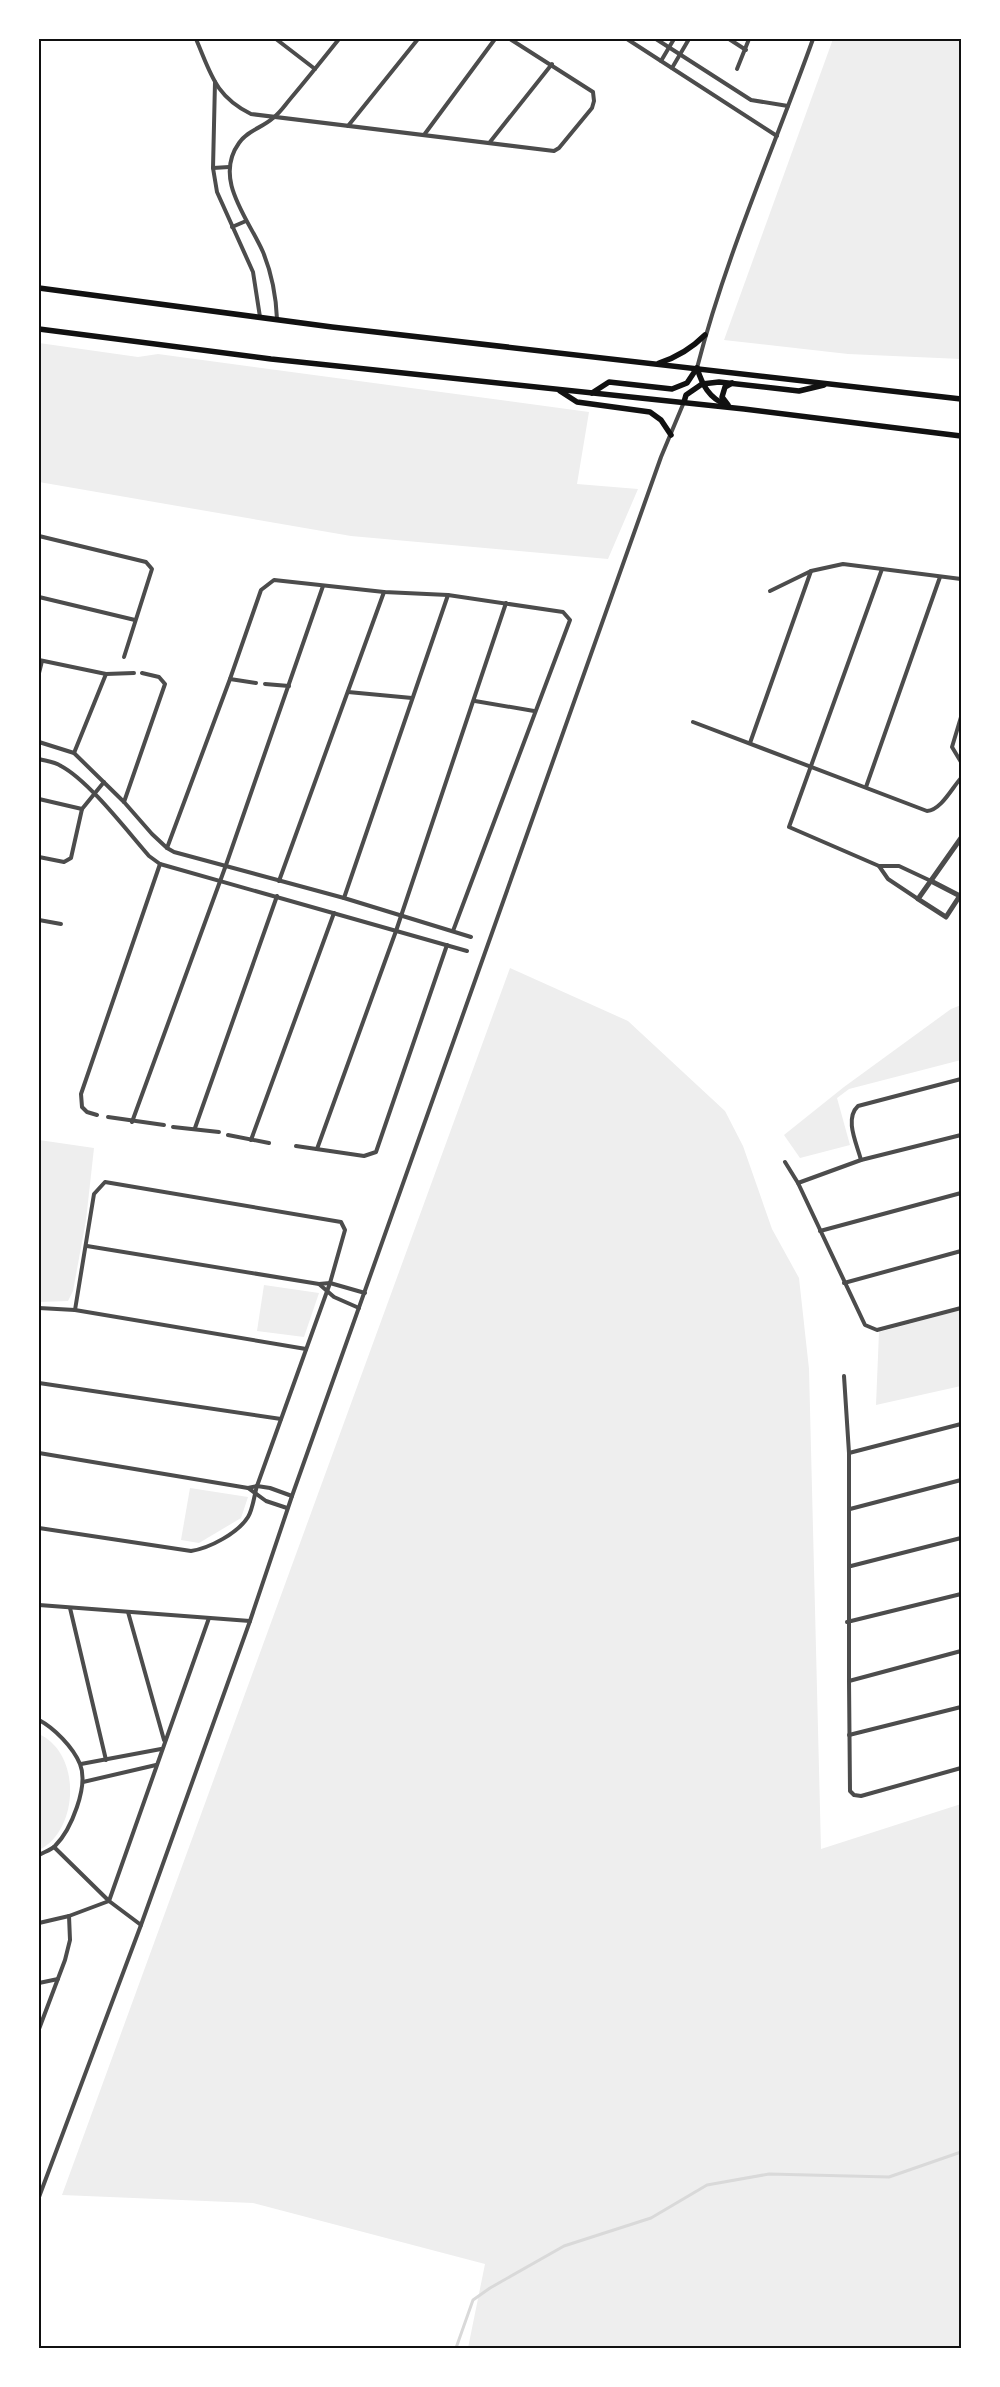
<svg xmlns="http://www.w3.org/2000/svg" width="1000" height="2387" viewBox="0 0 1000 2387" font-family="'Golos Text',sans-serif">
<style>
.green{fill:#eee}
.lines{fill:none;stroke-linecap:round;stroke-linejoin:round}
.stream{stroke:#d9d9d9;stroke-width:3}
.minor{stroke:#4c4c4c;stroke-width:4}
.tertiary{stroke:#4c4c4c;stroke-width:5}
.secondary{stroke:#111;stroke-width:5.5}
.neatline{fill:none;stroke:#111;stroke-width:2}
</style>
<rect width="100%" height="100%" fill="#fff"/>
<g class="green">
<path d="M 833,39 L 961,39 L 961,359 L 848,354 L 724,340 Z"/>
<path d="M 39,343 L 138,357 L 158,354 L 589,412 L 577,484 L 638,489 L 608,559 L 351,536 L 39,482 Z"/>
<path d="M 510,968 L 628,1021 L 725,1111 L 743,1146 L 772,1229 L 799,1278 L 809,1369 L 821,1849 L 961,1804 L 961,2348 L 468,2348 L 485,2264 L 253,2203 L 62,2195 Z"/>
<path d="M 961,1005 L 961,1060 L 849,1089 L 837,1098 L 850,1145 L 800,1158 L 784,1135 L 844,1087 L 951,1009 Z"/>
<path d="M 39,1140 L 94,1148 L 86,1220 L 73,1291 L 68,1301 L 39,1302 Z"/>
<path d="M 264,1285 L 319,1293 L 304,1337 L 257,1331 Z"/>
<path d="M 961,1310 L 961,1386 L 876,1405 L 879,1332 Z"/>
<path d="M 190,1488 L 248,1497 L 241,1518 L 199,1543 L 181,1540 Z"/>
<path d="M 39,1734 C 82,1754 79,1830 39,1850 Z"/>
</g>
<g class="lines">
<path class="stream" d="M 456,2348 L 473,2300 L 490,2288 L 564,2246 L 651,2218 L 707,2185 L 769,2174 L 889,2177 L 961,2152"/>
<g class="minor">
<path d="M 196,39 C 211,74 215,96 251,114 L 554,151 L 559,148 L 592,108 L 594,101 L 593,92 L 510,39"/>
<path d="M 276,39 L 315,69"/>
<path d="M 627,39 L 777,136"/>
<path d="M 656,39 L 751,100 L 788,106"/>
<path d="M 729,39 L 746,50"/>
<path d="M 661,61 L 674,39"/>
<path d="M 672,68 L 689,39"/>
<path d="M 737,69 L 749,39"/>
<path d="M 215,82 L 213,168 L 217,192 L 253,272 L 260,317"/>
<path d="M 348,126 L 418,39"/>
<path d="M 424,135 L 495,39"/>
<path d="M 490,142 L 552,64"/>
<path d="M 213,168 L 229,167"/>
<path d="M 232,227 L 246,221"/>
<path d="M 277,319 C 276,295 272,274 263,252 C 248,218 213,179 239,143 C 248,130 262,128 273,118 C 280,113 285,105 291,98 C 307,79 323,59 339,39"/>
<path d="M 697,368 C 726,255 774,148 813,39"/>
<path d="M 39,536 L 146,562 L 152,569 L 124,657"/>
<path d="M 882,569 L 789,827 L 879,866 L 899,866 L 931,881"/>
<path d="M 770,591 L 811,571 L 843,564 L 961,579"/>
<path d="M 39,597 L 135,620"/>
<path d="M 39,660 L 106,674 L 134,673"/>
<path d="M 39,673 L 42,661"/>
<path d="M 230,679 L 256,683"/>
<path d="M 265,684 L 289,686"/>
<path d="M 348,692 L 412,698"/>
<path d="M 475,701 L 534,711"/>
<path d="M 961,717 L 952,747 L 961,762"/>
<path d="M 693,722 L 927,811 C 941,810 952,788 961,778"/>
<path d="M 39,742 L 74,753 L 124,802 L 152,834 L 167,848 L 174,852 L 344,898 L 471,937"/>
<path d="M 750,743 L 811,571"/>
<path d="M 74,753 L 106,674"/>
<path d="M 39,759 C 46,761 55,762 61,766 C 89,781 127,831 149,856 L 160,864 L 467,951"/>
<path d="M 866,787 L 940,577"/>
<path d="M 39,799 L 82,809"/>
<path d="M 124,802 L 165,684 L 159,677 L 142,673"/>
<path d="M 167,848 L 230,679 L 261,590 L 274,580 L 384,592 L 448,595 L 563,612 L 570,620 L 453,931"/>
<path d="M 39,857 L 64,862 L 71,858 L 82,809 L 104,782"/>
<path d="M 879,866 L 888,879 L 918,899"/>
<path d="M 279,881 L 384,592"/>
<path d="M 344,898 L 448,595"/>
<path d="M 39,920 L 61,924"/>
<path d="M 97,1115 L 87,1112 L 82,1107 L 81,1094 L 160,864"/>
<path d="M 108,1117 L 164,1125"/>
<path d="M 132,1122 L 226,865 L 323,586"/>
<path d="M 173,1127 L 219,1132"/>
<path d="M 195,1128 L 277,896"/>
<path d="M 228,1135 L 269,1143"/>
<path d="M 251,1140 L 334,913"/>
<path d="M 296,1146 L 364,1156 L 376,1152 L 447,945"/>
<path d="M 317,1149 L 396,931 L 506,603"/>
<path d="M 861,1160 C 857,1144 844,1119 858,1106 L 961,1079"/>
<path d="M 785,1162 L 798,1183 L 865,1325 L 877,1330 L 961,1308"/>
<path d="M 798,1183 L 861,1160 L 961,1135"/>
<path d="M 820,1231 L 961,1193"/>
<path d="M 87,1246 L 319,1284 L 330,1283 L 365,1293"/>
<path d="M 844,1283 L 961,1251"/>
<path d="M 319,1284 L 334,1297 L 359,1308"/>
<path d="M 39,1308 L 75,1310 L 306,1349"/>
<path d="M 844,1376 L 849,1453 L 849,1681 L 961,1651"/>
<path d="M 39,1383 L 281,1419"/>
<path d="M 39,1453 L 248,1488 L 257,1486 L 270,1488 L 292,1496"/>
<path d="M 849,1453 L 961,1424"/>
<path d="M 248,1488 L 266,1501 L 287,1508"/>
<path d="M 850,1509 L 961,1480"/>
<path d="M 39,1528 L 191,1551 C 210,1548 238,1533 248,1517 C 253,1509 254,1496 257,1486 L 330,1283 L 345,1230 L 341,1222 L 105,1182 L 94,1194 L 75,1310"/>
<path d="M 851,1566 L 961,1538"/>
<path d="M 39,1605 L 250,1621"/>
<path d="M 70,1608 L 106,1760"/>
<path d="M 128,1612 L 164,1740"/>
<path d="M 847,1622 L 961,1594"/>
<path d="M 849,1681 L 850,1791 L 854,1795 L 861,1796 L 961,1768"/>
<path d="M 39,1720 C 54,1728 73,1747 80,1764 C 89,1786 71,1830 55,1846 C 51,1850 44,1852 39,1855"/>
<path d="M 849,1735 L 961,1707"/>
<path d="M 81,1764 L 161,1749"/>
<path d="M 83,1782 L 156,1765"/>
<path d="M 54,1847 L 109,1901 L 141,1925"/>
<path d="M 39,1923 L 69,1916 L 109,1901 L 209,1618"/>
<path d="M 39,1983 L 58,1979"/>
<path d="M 39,2029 L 65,1960 L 70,1940 L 69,1916"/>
<path d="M 39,2197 L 141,1925 L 250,1621 L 292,1496 L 661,457 L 684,402"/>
</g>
<g class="tertiary">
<path d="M 961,838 L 918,899 L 946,917 L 961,894"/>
<path d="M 931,881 L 960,896"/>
</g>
<g class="secondary">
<path d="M 39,288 L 332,327 L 961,399"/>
<path d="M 39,329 L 271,359 L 744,409 L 961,436"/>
<path d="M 659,363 C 678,357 691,349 705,335"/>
<path d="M 697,368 C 702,384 709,399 727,405"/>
<path d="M 560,391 L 577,402 L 650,412 L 661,420 L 671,435"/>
<path d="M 592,393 L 609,382 L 672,389 L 687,383 L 697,368"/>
<path d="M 684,402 L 686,395 L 702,384 L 719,382 L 799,391 L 824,385"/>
<path d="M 728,405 L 722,397 L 725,387 L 732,383"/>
</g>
</g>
<rect width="1000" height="2387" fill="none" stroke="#ffffff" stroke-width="80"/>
<rect x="40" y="40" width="920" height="2307" class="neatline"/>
</svg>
